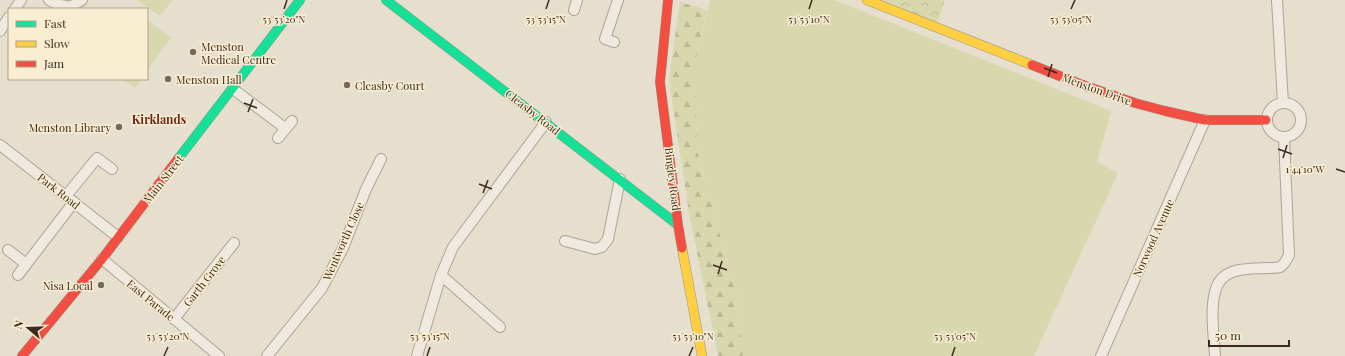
<svg xmlns="http://www.w3.org/2000/svg" width="1345" height="356" viewBox="0 0 1345 356" font-family="'Playfair Display',serif">
<style>
.green{fill:#d8d7ae}
.forest{fill:url(#forest-firs)}
.park{fill:url(#park-crowns)}
.lines{fill:none;stroke-linecap:round;stroke-linejoin:round}
.street-casing{stroke:#aca496;stroke-width:12}
.fast-casing{stroke:#9c9386;stroke-width:10}
.slow-casing{stroke:#9c9386;stroke-width:10}
.jam-casing{stroke:#9c9386;stroke-width:10}
.street{stroke:#efe9df;stroke-width:10}
.fast{stroke:#16e098;stroke-width:9}
.slow{stroke:#ffcf43;stroke-width:9}
.jam{stroke:#f24e42;stroke-width:9}
.ticks{fill:none;stroke:#3c2b1d;stroke-width:1.5}
.poi-dot{fill:#786a5b;stroke:#f9edd2;stroke-width:1.5}
.labels{text-anchor:middle;dominant-baseline:central;stroke-width:3;stroke-linejoin:round;paint-order:stroke}
.poi-label{font-size:11px;fill:#3c2b1d;stroke:#f9edd2;text-anchor:start}
.street-label{font-size:11px;fill:#3c2b1d;stroke:#f9edd2}
.neighbourhood-label{font-size:12px;font-weight:bold;fill:#6d2818;stroke:#f9edd2}
.ticks-label{font-size:10px;text-anchor:middle;fill:#3c2b1d;stroke:#f9edd2;stroke-width:3;stroke-linejoin:round;paint-order:stroke}
</style>
<defs>
<pattern id="forest-firs" width="22" height="20" patternUnits="userSpaceOnUse"><rect width="22" height="20" fill="#d8d7ae"/><path d="M5 1l3.5 6h-7zM16 11l3.5 6h-7z" fill="#bab995"/></pattern>
<pattern id="park-crowns" width="20" height="18" patternUnits="userSpaceOnUse"><rect width="20" height="18" fill="#d8d7ae"/><path d="M2 6a3 3 0 1 1 6 0M12 15a3 3 0 1 1 6 0" fill="none" stroke="#bab995"/></pattern>
</defs>
<rect width="100%" height="100%" fill="#e7dfcd"/>
<g class="green">
<path d="M 137,0 L 173,0 L 160,16 Z"/>
<path d="M 710,0 L 835,0 L 1111,111 L 1097,162 L 1118,173 L 1034,356 L 743,356 L 736,294 L 697,151 L 695,63 Z"/>
<path d="M 147,20 L 171,37 L 147,71 Z"/>
<path d="M 123,79 L 141,79 L 135,88 Z"/>
</g>
<path class="forest" d="M 680,2 L 707,10 L 695,63 L 697,151 L 736,294 L 743,356 L 718,356 L 689,213 L 669,80 Z"/>
<path class="park" d="M 878,0 L 945,0 L 937,23 Z"/>
<g class="lines">
<defs>
<g id="street">
<path d="M 49,0 L 57,4 L 70,7 L 82,0"/>
<path d="M 1277,0 L 1283,103"/>
<path d="M 15,9 L 21,0"/>
<path d="M 574,10 L 577,0"/>
<path d="M 0,31 L 9,17"/>
<path d="M 614,42 L 605,39 L 618,0"/>
<path d="M 233,89 L 285,128"/>
<circle cx="1284" cy="120" r="17"/>
<path d="M 278,138 L 292,121"/>
<path d="M 0,145 L 118,237"/>
<path d="M 66,196 L 97,158 L 112,169"/>
<path d="M 565,241 L 595,249 L 602,247 L 608,239 L 620,179"/>
<path d="M 8,250 L 26,264"/>
<path d="M 102,259 L 219,356"/>
<path d="M 18,275 L 74,202"/>
<path d="M 441,275 L 500,327"/>
<path d="M 174,319 L 234,243"/>
<path d="M 267,356 L 322,288 L 343,248 L 366,189 L 381,159"/>
<path d="M 417,356 L 441,275 L 453,247 L 546,122"/>
<path d="M 1101,356 L 1205,120"/>
<path d="M 1215,356 C 1214,336 1210,311 1215,292 C 1221,266 1248,269 1268,268 C 1272,268 1277,268 1280,267 C 1285,264 1287,259 1289,255 L 1284,137"/>
</g>
<g id="fast">
<path d="M 386,0 L 678,225"/>
<path d="M 178,159 L 300,0"/>
</g>
<g id="slow">
<path d="M 867,0 L 1032,65"/>
<path d="M 682,248 L 702,356"/>
</g>
<g id="jam">
<path d="M 668,0 L 660,82 L 678,225 L 682,248"/>
<path d="M 1032,65 L 1080,84 L 1135,103 L 1165,111 L 1205,120 L 1266,120"/>
<path d="M 22,356 L 102,259 L 178,159"/>
</g>
</defs>
<use href="#street" class="street-casing"/>
<use href="#fast" class="fast-casing"/>
<use href="#slow" class="slow-casing"/>
<use href="#jam" class="jam-casing"/>
<use href="#street" class="street"/>
<use href="#fast" class="fast"/>
<use href="#slow" class="slow"/>
<use href="#jam" class="jam"/>
</g>
<path class="ticks" d="M 284,9 L 287,0M 546,9 L 549,0M 809,9 L 812,0M 1071,9 L 1075,0M 1044,68 L 1057,73M 1048,77 L 1052,64M 244,103 L 257,108M 248,112 L 253,99M 1278,149 L 1292,154M 1283,158 L 1287,145M 1336,169 L 1345,172M 479,184 L 492,189M 483,193 L 488,180M 713,265 L 727,270M 718,274 L 722,261M 164,356 L 168,347M 427,356 L 430,347M 689,356 L 693,347M 952,356 L 955,347"/>
<g class="poi-dot">
<circle cx="193" cy="52" r="4"/>
<circle cx="168" cy="79" r="4"/>
<circle cx="347" cy="85" r="4"/>
<circle cx="119" cy="127" r="4"/>
<circle cx="101" cy="285" r="4"/>
</g>
<g class="labels">
<g class="poi-label">
<text x="201" y="46">Menston<tspan x="201" dy="13">Medical Centre</tspan></text>
<text x="176" y="79">Menston Hall</text>
<text x="355" y="85">Cleasby Court</text>
<text x="111" y="127" text-anchor="end">Menston Library</text>
<text x="93" y="285" text-anchor="end">Nisa Local</text>
</g>
<g class="street-label">
<text transform="translate(1097 89) rotate(20)">Menston Drive</text>
<text transform="translate(533 112) rotate(38)">Cleasby Road</text>
<text transform="translate(163 179) rotate(-52)">Main Street</text>
<text transform="translate(673 179) rotate(83)">Bingley Road</text>
<text transform="translate(59 191) rotate(38)">Park Road</text>
<text transform="translate(1153 238) rotate(-66)">Norwood Avenue</text>
<text transform="translate(343 241) rotate(-66)">Wentworth Close</text>
<text transform="translate(204 281) rotate(-52)">Garth Grove</text>
<text transform="translate(151 300) rotate(39)">East Parade</text>
</g>
<g class="neighbourhood-label">
<text x="159" y="119">Kirklands</text>
</g>
</g>
<g class="ticks-label">
<text x="284" y="23">53°53'20"N</text>
<text x="546" y="23">53°53'15"N</text>
<text x="809" y="23">53°53'10"N</text>
<text x="1071" y="23">53°53'05"N</text>
<text x="1305" y="173">1°44'10"W</text>
<text x="168" y="340">53°53'20"N</text>
<text x="430" y="340">53°53'15"N</text>
<text x="693" y="340">53°53'10"N</text>
<text x="955" y="340">53°53'05"N</text>
</g>
<rect x="8" y="8" width="140" height="72" fill="#f9edd2" stroke="#ad9f8a"/>
<rect x="16" y="21" width="20" height="6" fill="#16e098" stroke="#ad9f8a"/>
<text x="44" y="28" font-size="12" fill="#3c2b1d">Fast</text>
<rect x="16" y="41" width="20" height="6" fill="#ffcf43" stroke="#ad9f8a"/>
<text x="44" y="48" font-size="12" fill="#3c2b1d">Slow</text>
<rect x="16" y="61" width="20" height="6" fill="#f24e42" stroke="#ad9f8a"/>
<text x="44" y="68" font-size="12" fill="#3c2b1d">Jam</text>
<g transform="translate(28 328) rotate(289)" stroke="#f9edd2" stroke-width="3" paint-order="stroke">
<path d="M0-3L7 15L0 10L-7 15Z" fill="#3c2b1d"/>
<text y="-6" font-size="11" font-weight="bold" text-anchor="middle" fill="#3c2b1d">N</text>
</g>
<path d="M1209 340v6h80v-6" fill="none" stroke="#3c2b1d" stroke-width="2"/>
<text x="1215" y="340" font-size="12" fill="#3c2b1d" stroke="#f9edd2" stroke-width="3" paint-order="stroke">50 m</text>
</svg>
